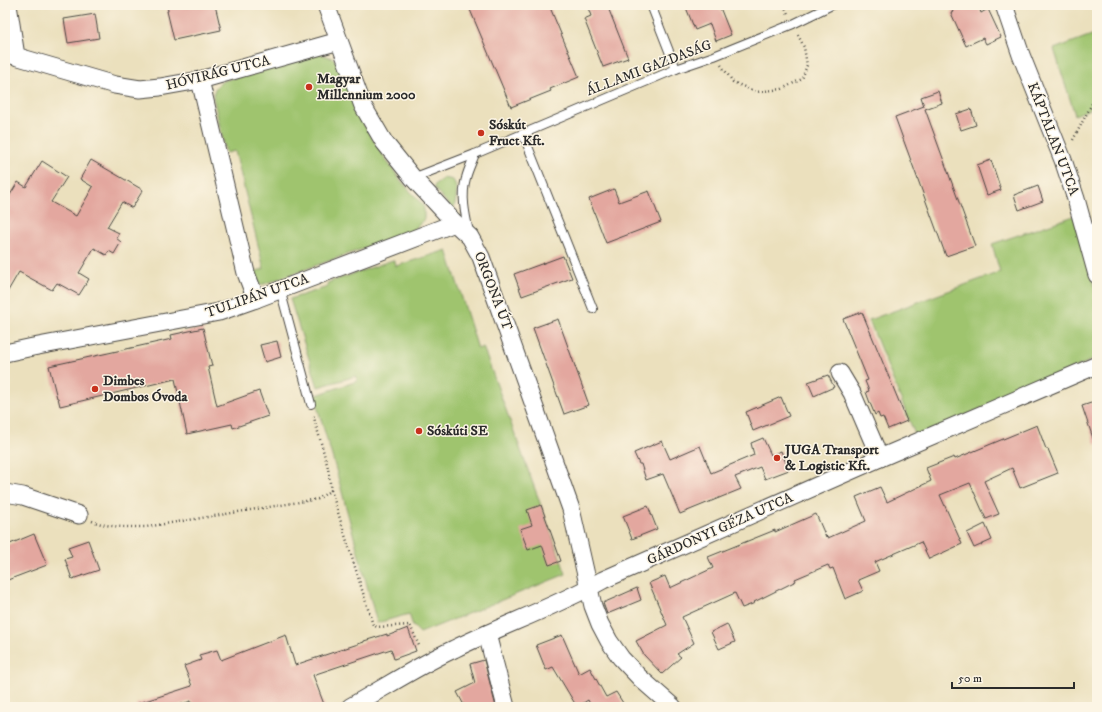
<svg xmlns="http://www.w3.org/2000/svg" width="1102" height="712" viewBox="0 0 1102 712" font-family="'IM FELL DW Pica',serif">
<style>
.green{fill:#9fc46e;stroke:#65784c}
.building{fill:#e3a79f}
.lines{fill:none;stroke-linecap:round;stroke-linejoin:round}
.service-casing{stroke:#484641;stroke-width:10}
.minor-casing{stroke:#484641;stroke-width:19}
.path{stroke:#484641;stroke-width:2.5;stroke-dasharray:1 3;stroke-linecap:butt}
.service{stroke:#fff;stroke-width:8}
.minor{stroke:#fff;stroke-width:17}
.poi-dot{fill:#c8321e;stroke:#fcf5e5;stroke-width:1.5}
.labels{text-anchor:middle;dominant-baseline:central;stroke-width:3;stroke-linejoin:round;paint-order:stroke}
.street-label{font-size:14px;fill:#2b2b2b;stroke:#fcf5e5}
.poi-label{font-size:14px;font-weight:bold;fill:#2b2b2b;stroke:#fcf5e5;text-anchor:start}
</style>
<rect width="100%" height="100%" fill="#fcf5e5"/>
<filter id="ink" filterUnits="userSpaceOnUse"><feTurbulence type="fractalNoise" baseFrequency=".025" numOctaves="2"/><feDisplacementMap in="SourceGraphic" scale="8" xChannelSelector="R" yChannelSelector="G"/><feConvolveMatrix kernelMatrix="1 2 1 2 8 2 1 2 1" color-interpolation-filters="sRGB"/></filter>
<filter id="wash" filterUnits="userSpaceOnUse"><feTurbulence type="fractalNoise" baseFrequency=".012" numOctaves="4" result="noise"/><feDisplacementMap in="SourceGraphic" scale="16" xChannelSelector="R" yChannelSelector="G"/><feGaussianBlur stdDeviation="0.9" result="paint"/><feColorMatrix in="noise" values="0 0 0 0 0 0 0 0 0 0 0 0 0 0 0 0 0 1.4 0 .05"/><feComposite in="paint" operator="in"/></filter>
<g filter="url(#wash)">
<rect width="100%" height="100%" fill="#ebe0bd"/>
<g class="green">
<path d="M 1097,33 L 1097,106 L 1075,115 L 1054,49 Z"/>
<path d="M 319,53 L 334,59 L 339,64 L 355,110 L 384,157 L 401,181 L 421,203 L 424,208 L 424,219 L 418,226 L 410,232 L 261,285 L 257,283 L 253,272 L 264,269 L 235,151 L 226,153 L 213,97 C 214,89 216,86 223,81 Z"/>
<path d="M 444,178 L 453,180 C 458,187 457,201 453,209 L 434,188 L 435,184 Z"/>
<path d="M 1074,216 L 1097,295 L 1097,358 L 916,437 L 869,320 L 1000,272 L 992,244 Z"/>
<path d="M 447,250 L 478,349 L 483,347 L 566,574 L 420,633 L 413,626 L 409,614 L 377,623 L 335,466 L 314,396 L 357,381 L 356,376 L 318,387 L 290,299 L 328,287 L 327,283 L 393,260 L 396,266 Z"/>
</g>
<g id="blocks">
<g class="building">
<path d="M 167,5 L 215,5 L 221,30 L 174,40 L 167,11 L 168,11 Z"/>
<path d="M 468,5 L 549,5 L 579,77 L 550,89 L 551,91 L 511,107 Z"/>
<path d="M 587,5 L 607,5 L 628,58 L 603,67 L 584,19 L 591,16 Z"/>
<path d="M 685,5 L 719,5 L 731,35 L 716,41 L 710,24 L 695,30 Z"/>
<path d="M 950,5 L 978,5 L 981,13 L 988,9 L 1001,37 L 986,44 L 983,38 L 966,46 L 951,13 L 953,12 Z"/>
<path d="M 95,14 L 99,38 L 68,43 L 64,19 Z"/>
<path d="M 938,91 L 942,103 L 925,109 L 975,246 L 946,256 L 895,117 L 924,106 L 921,97 Z"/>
<path d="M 971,109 L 976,125 L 961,130 L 956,114 Z"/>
<path d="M 91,160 L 143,190 L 132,208 L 122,202 L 107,227 L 119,233 L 116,238 L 121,242 L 114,254 L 109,251 L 106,255 L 94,248 L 79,273 L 89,279 L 79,295 L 57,283 L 52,290 L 19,272 L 5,296 L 5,203 L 18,182 L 26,187 L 42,161 L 67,177 L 51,202 L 76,216 L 93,187 L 80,179 Z"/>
<path d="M 991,160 L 1001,190 L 987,195 L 977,165 Z"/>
<path d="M 1038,186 L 1043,201 L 1019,210 L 1014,195 Z"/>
<path d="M 614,189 L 619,202 L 649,191 L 661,222 L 606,243 L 589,199 Z"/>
<path d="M 563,256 L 572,278 L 522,296 L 514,274 Z"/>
<path d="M 862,312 L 907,421 L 888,429 L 883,417 L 880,418 L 878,413 L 875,415 L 870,403 L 866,392 L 869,391 L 865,381 L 868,380 L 843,319 Z"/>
<path d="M 558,319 L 589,405 L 564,414 L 533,328 Z"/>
<path d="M 203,328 L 212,366 L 208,367 L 217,406 L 259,391 L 268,416 L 233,428 L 232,424 L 187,434 L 175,379 L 60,406 L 58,398 L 57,398 L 49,366 L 172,339 L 171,335 Z"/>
<path d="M 277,341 L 281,357 L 265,362 L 260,345 Z"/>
<path d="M 828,375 L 834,387 L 814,396 L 808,382 Z"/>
<path d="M 781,397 L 789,416 L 753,431 L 746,412 Z"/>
<path d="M 1097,401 L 1097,443 L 1095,444 L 1082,406 Z"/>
<path d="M 1037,425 L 1046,449 L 1048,449 L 1058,473 L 1020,488 L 1012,468 L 984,481 L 999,514 L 986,519 L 970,483 L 940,495 L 962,544 L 929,559 L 921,542 L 875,562 L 879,571 L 858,580 L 863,591 L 845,599 L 833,568 L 830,569 L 828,565 L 795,579 L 796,581 L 754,602 L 755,603 L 742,608 L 735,593 L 682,617 L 694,643 L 677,654 L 681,657 L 662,674 L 644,655 L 636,641 L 667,625 L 649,583 L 665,576 L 670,588 L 713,568 L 708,557 L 775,530 L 775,532 L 816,514 L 826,537 L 827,536 L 828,538 L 866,521 L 856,497 L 880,487 L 887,502 L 931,481 L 926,468 L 954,457 L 955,459 Z"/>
<path d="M 763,438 L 771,455 L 781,451 L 789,470 L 765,479 L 760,467 L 735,477 L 741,489 L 680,514 L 663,474 L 646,480 L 641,464 L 639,464 L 634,453 L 662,441 L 670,459 L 700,446 L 711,473 L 754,455 L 751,443 Z"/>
<path d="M 541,505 L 561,561 L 549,565 L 542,545 L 528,550 L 520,529 L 532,525 L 527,510 Z"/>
<path d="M 648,506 L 657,529 L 632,539 L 623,516 Z"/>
<path d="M 985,524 L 992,540 L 974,548 L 967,533 Z"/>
<path d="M 34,534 L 47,565 L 5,581 L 5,546 Z"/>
<path d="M 88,540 L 99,570 L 72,579 L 65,559 L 72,557 L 68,547 Z"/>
<path d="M 637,588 L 641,600 L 607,614 L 603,603 Z"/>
<path d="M 727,624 L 735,642 L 719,649 L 711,632 Z"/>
<path d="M 408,628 L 416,651 L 394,659 L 391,649 L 313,675 L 325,707 L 193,707 L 191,701 L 173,707 L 137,707 L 136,704 L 192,686 L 184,666 L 201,660 L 199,655 L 217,650 L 221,660 L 286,635 L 295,665 L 364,642 L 364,641 L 387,634 L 387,636 Z"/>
<path d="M 562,635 L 579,674 L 590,668 L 606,697 L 616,692 L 623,703 L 615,707 L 589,707 L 591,706 L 588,700 L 577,707 L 553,667 L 546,670 L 536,645 Z"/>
<path d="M 484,660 L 496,707 L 465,707 L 457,692 L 475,683 L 470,664 Z"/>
</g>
</g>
</g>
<g filter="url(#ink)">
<use href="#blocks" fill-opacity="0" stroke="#484641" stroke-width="1"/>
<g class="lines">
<defs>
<g id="service">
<path d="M 651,5 L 676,69"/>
<path d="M 523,134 L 593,309"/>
<path d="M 413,178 L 475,154 L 676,69 L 714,56 L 793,24 L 832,5"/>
<path d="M 469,232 C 465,214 461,196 466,178 C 468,170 472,162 475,154"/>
<path d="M 280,289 L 311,404"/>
</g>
<g id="minor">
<path d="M 8,5 L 16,56"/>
<path d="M 326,5 L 363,106 L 384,142 L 413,178 L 455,223 L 470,237 L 481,257 L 571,509 L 593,606 L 600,624 L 609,641 L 621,658 L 640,678 L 673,707"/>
<path d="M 1004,5 L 1021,55 L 1063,160 L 1076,199 L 1097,275"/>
<path d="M 5,53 L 115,85 L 140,89 L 160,87 L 200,80 L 339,41"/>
<path d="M 200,80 L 246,273 L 256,299"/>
<path d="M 5,353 L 33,347 L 219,312 L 256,299 L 455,223"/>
<path d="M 840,373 L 852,393 L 880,458"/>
<path d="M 5,493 L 23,496 L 79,515"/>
<path d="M 487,634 L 506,707"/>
<path d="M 350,707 C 384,688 419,665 454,649 C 503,625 555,607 603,580 L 880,458 L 1097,365"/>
</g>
</defs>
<use href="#service" class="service-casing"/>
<use href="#minor" class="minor-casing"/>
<g class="path">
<path d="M 784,5 L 788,14"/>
<path d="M 721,65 L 733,82 L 756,92 L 782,89 L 802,79 L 807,65 L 804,47 L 798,35"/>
<path d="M 1073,140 L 1097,94"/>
<path d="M 331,490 L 373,625 L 377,627 L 410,625 L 420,648"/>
<path d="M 92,521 C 110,528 127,527 146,527 L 318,499 L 331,490 L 328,468 L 313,414"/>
</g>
<use href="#service" class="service"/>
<use href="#minor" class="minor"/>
</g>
</g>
<g class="poi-dot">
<circle cx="309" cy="87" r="4"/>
<circle cx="481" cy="133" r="4"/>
<circle cx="95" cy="389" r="4"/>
<circle cx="419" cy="431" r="4"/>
<circle cx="777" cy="458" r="4"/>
</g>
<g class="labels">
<g class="street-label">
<text transform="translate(649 68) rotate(-21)">ÁLLAMI GAZDASÁG</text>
<text transform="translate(218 73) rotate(-14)">HÓVIRÁG UTCA</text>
<text transform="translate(1053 139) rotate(69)">KÁPTALAN UTCA</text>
<text transform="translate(493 291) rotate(69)">ORGONA ÚT</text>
<text transform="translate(257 296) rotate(-19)">TULIPÁN UTCA</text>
<text transform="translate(720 529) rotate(-24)">GÁRDONYI GÉZA UTCA</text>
</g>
<g class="poi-label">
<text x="317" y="79">Magyar<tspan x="317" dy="16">Millennium 2000</tspan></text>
<text x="489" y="125">Sóskút<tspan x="489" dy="16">Fruct Kft.</tspan></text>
<text x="103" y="381">Dimbes<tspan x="103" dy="16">Dombos Óvoda</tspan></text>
<text x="427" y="431">Sóskúti SE</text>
<text x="785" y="450">JUGA Transport<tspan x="785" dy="16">&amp; Logistic Kft.</tspan></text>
</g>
</g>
<rect width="1102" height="712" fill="none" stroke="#fcf5e5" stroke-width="20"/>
<path d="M952 682v6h122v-6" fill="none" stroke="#2b2b2b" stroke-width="2"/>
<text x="958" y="682" font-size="12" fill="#2b2b2b" stroke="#fcf5e5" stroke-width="3" paint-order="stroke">50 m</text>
</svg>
